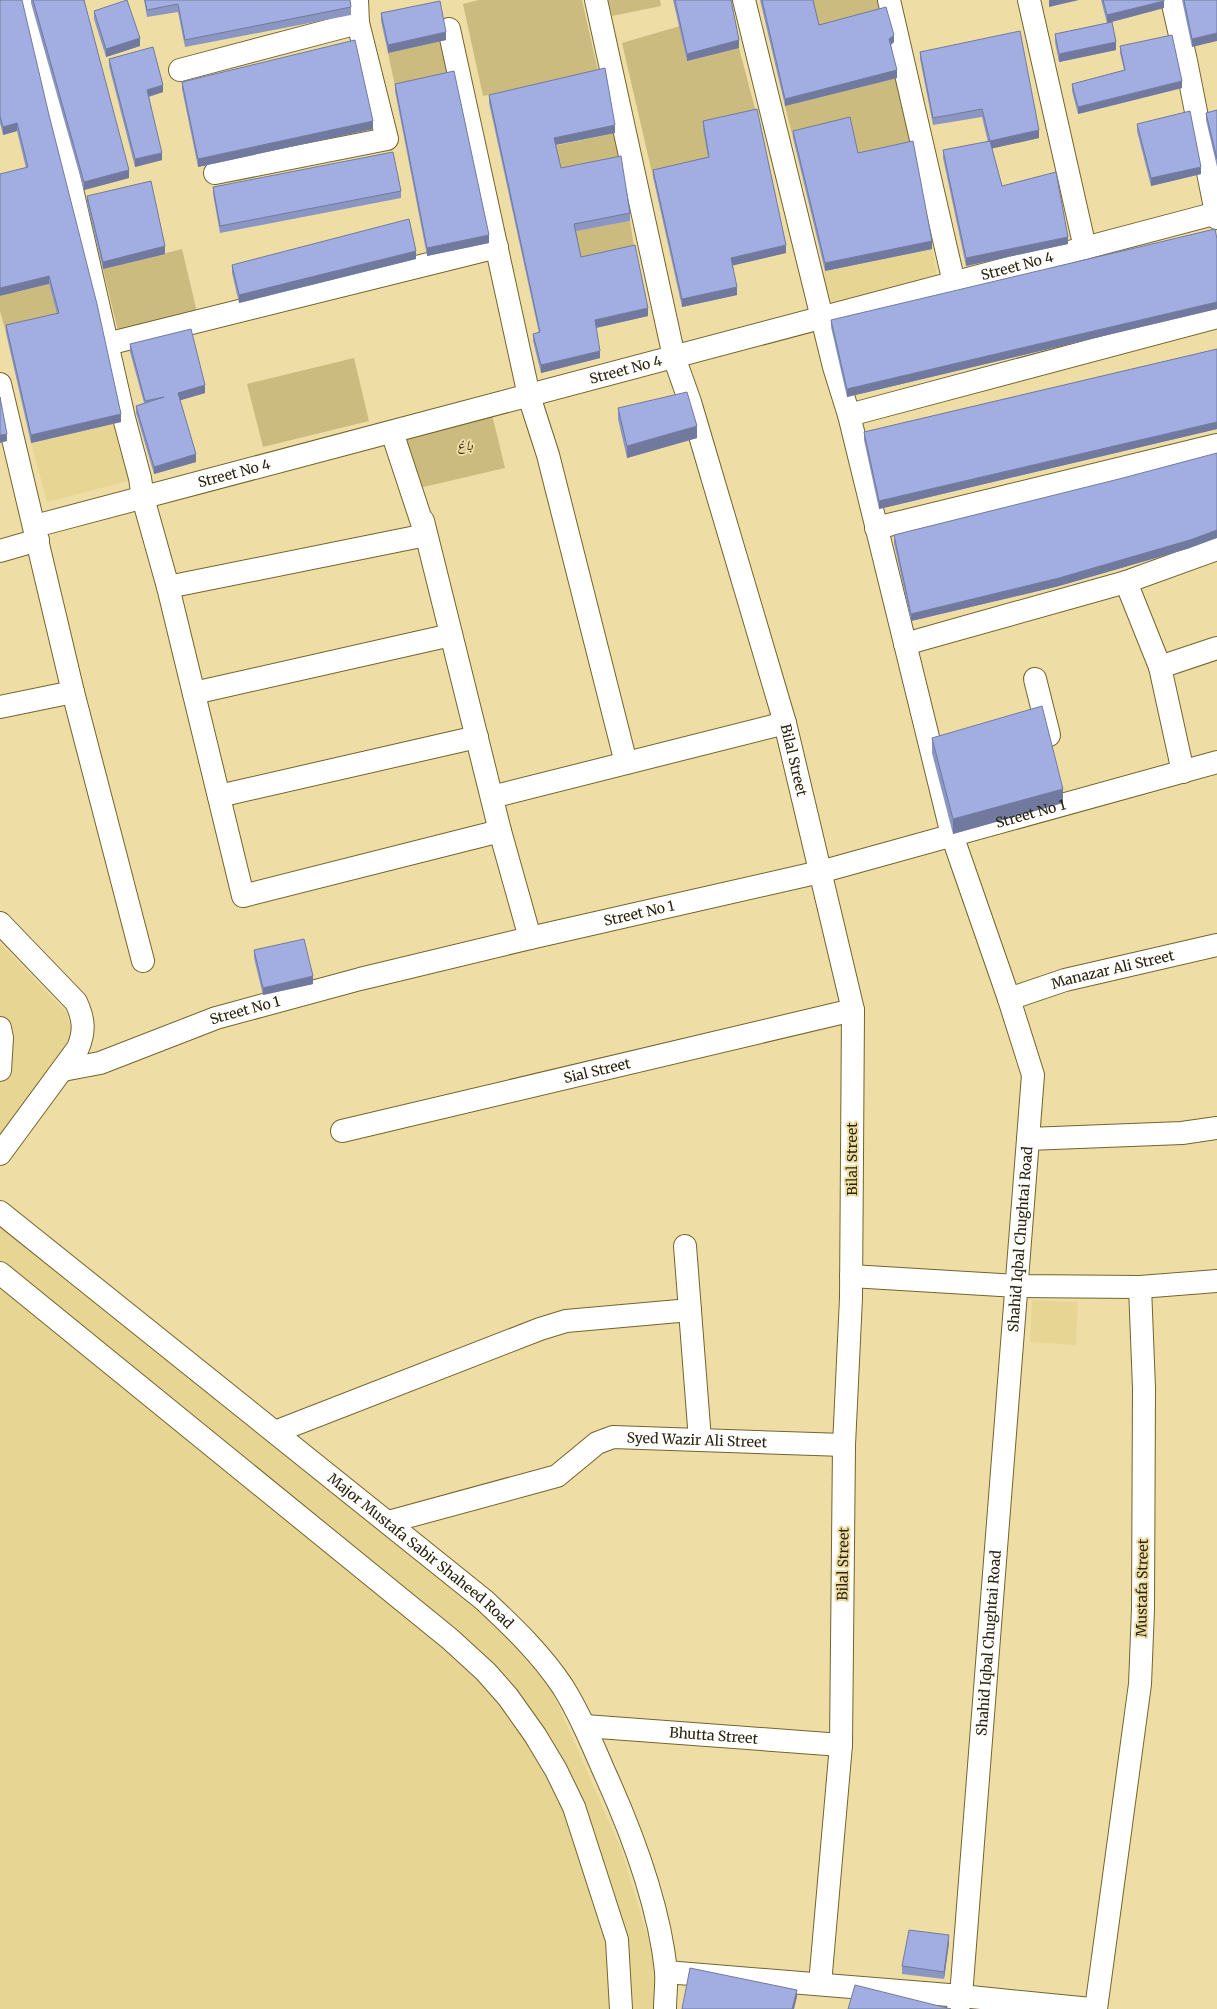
<svg xmlns="http://www.w3.org/2000/svg" width="1217" height="2009" viewBox="0 0 1217 2009" font-family="Merriweather,'Noto Naskh Arabic',serif">
<style>
.built{fill:#e7d594}
.green{fill:#ccbb7f}
.lines{fill:none;stroke-linecap:round;stroke-linejoin:round}
.minor-casing{stroke:#73642e;stroke-width:24}
.minor{stroke:#fff;stroke-width:22}
.wall{fill:#8b96c2}
.shaded-wall{fill:#717a9e}
.building{fill:#a2aee1;stroke:#717a9e}
.labels{text-anchor:middle;dominant-baseline:central;stroke-width:4;stroke-linejoin:round;paint-order:stroke}
.street-label{font-size:14px;fill:#29230c;stroke:#eedea6}
.park-label{font-size:14px;font-style:italic;fill:#362d09;stroke:#eedea6}
</style>
<rect width="100%" height="100%" fill="#eedea6"/>
<g class="built">
<path d="M 932,249 L 938,280 L 829,303 L 822,272 Z"/>
<path d="M 121,422 L 140,478 L 47,502 L 31,443 Z"/>
<path d="M 0,943 L 66,1012 L 76,1042 L 0,1141 Z"/>
<path d="M 0,1220 L 396,1540 L 499,1628 L 552,1691 L 621,1849 L 658,1972 L 658,2009 L 0,2009 Z"/>
<path d="M 1032,1300 L 1078,1302 L 1076,1345 L 1030,1342 Z"/>
</g>
<g class="green">
<path d="M 479,0 L 582,0 L 598,71 L 483,96 L 463,4 Z"/>
<path d="M 608,0 L 660,0 L 661,6 L 612,16 Z"/>
<path d="M 811,0 L 882,0 L 886,15 L 819,33 Z"/>
<path d="M 680,26 L 687,61 L 739,48 L 757,116 L 709,165 L 653,177 L 622,43 Z"/>
<path d="M 446,40 L 454,79 L 396,91 L 388,53 Z"/>
<path d="M 897,78 L 913,149 L 858,161 L 850,125 L 793,138 L 785,106 Z"/>
<path d="M 615,133 L 621,163 L 561,176 L 554,146 Z"/>
<path d="M 630,221 L 635,253 L 581,264 L 574,231 Z"/>
<path d="M 182,249 L 197,312 L 118,331 L 103,269 Z"/>
<path d="M 49,284 L 59,321 L 6,333 L 0,311 L 0,296 Z"/>
<path d="M 354,358 L 369,421 L 263,447 L 247,384 Z"/>
<path d="M 490,406 L 505,468 L 415,489 L 392,432 Z"/>
</g>
<g class="lines">
<defs>
<g id="minor">
<path d="M 29,0 L 124,418 L 140,478 L 143,498 L 168,587 L 243,896 L 500,831 L 530,938"/>
<path id="s1" d="M 596,0 L 674,357 L 690,402 L 785,723 L 853,1010 L 851,1298 L 844,1445 L 841,1745 L 820,1984"/>
<path d="M 889,0 L 954,283"/>
<path d="M 1029,0 L 1085,248"/>
<path d="M 1172,0 L 1186,61 L 1217,218"/>
<path d="M 449,29 L 529,396 L 548,455 L 626,763"/>
<path d="M 180,70 L 358,23"/>
<path d="M 215,173 L 387,139 L 358,23 L 357,0"/>
<path d="M 107,344 L 497,247"/>
<path d="M 0,384 L 73,692 L 0,707"/>
<path d="M 849,415 L 1217,317"/>
<path d="M 423,521 L 500,831"/>
<path id="s2" d="M 35,526 L 1217,213"/>
<path d="M 876,528 L 1217,445"/>
<path d="M 0,551 L 38,540"/>
<path d="M 1126,582 L 1160,667"/>
<path d="M 168,587 L 426,535 L 392,432"/>
<path d="M 905,644 L 1126,582 L 1217,549"/>
<path d="M 1035,679 L 1049,735"/>
<path d="M 73,692 L 143,961"/>
<path d="M 194,693 L 451,635"/>
<path d="M 1183,772 L 1160,667 L 1217,648"/>
<path d="M 219,796 L 477,737"/>
<path d="M 492,797 L 785,723"/>
<path d="M 0,923 L 76,1002 C 84,1019 85,1031 78,1048 L 0,1154"/>
<path id="s3" d="M 1009,999 L 1065,980 L 1217,945"/>
<path d="M 0,1028 L 2,1038 L 0,1070"/>
<path id="s4" d="M 63,1070 L 100,1063 L 216,1018 L 360,979 L 530,938 L 820,872 L 1217,762"/>
<path id="s5" d="M 342,1131 L 853,1010"/>
<path d="M 1028,1139 L 1182,1133 L 1217,1128"/>
<path id="s6" d="M 0,1212 L 484,1600 C 513,1627 541,1654 563,1687 C 579,1713 591,1741 603,1769 C 631,1830 659,1904 666,1971 C 667,1983 665,1997 665,2009"/>
<path d="M 685,1246 L 700,1440"/>
<path d="M 0,1273 L 450,1639 L 486,1672 L 508,1697 L 535,1735 L 556,1770 L 574,1807 L 617,1940 L 621,2009"/>
<path d="M 851,1276 L 1017,1286 L 1140,1287 L 1144,1388 L 1143,1609 L 1140,1684 L 1096,2009"/>
<path d="M 1140,1287 L 1217,1281"/>
<path d="M 275,1432 L 540,1329 L 566,1321 L 690,1310"/>
<path id="s7" d="M 388,1522 L 557,1476 L 597,1443 L 613,1437 L 844,1445"/>
<path id="s8" d="M 585,1726 L 841,1745"/>
<path id="s9" d="M 666,1972 L 961,1996 L 1033,1075 L 1009,999 L 952,835 L 849,415 L 834,367 L 744,0"/>
<path d="M 958,2009 L 961,1996 L 1091,2009"/>
</g>
</defs>
<use href="#minor" class="minor-casing"/>
<use href="#minor" class="minor"/>
</g>
<g class="wall">
<path d="M 0,0 L 121,422 L 31,443 L 6,333 L 6,325 L 57,314 L 49,284 L 26,168 L 17,131 L 3,135 L 0,123 Z"/>
<path d="M 31,0 L 84,0 L 129,178 L 84,190 L 31,3 Z"/>
<path d="M 144,0 L 350,0 L 351,7 L 351,15 L 185,47 L 178,12 L 147,17 Z"/>
<path d="M 673,0 L 731,0 L 739,48 L 687,61 Z"/>
<path d="M 760,0 L 813,0 L 819,25 L 894,42 L 891,45 L 897,78 L 785,106 Z"/>
<path d="M 1101,0 L 1164,0 L 1164,8 L 1108,23 L 1116,50 L 1059,62 L 1055,42 L 1055,34 L 1107,23 Z"/>
<path d="M 1182,0 L 1217,0 L 1192,47 Z"/>
<path d="M 94,11 L 140,46 L 106,57 L 94,19 Z"/>
<path d="M 381,13 L 446,40 L 388,53 L 381,21 Z"/>
<path d="M 1120,46 L 1182,88 L 1078,114 L 1072,91 L 1072,84 L 1124,70 L 1120,53 Z"/>
<path d="M 920,52 L 1039,138 L 992,148 L 1002,186 L 1068,244 L 966,266 L 943,158 L 943,150 L 988,142 L 982,117 L 933,125 L 920,59 Z"/>
<path d="M 109,59 L 163,92 L 149,97 L 162,160 L 135,167 L 109,66 Z"/>
<path d="M 182,82 L 373,129 L 198,167 L 182,89 Z"/>
<path d="M 395,84 L 489,243 L 427,256 L 395,91 Z"/>
<path d="M 489,95 L 615,133 L 556,145 L 561,168 L 630,213 L 630,221 L 576,231 L 581,257 L 648,316 L 596,328 L 600,358 L 541,373 L 533,341 L 533,334 L 539,333 L 489,103 Z"/>
<path d="M 1217,110 L 1217,167 L 1206,120 L 1206,113 Z"/>
<path d="M 703,121 L 786,253 L 732,265 L 737,295 L 682,307 L 653,177 L 653,170 L 708,157 L 703,129 Z"/>
<path d="M 1137,124 L 1201,174 L 1151,186 L 1137,131 Z"/>
<path d="M 793,131 L 858,153 L 932,249 L 825,271 L 793,138 Z"/>
<path d="M 213,187 L 401,191 L 401,198 L 220,233 L 213,194 Z"/>
<path d="M 87,196 L 165,254 L 103,269 L 87,203 Z"/>
<path d="M 1217,239 L 1217,309 L 847,397 L 831,327 L 831,320 Z"/>
<path d="M 416,259 L 239,303 L 232,273 L 232,265 Z"/>
<path d="M 130,344 L 205,393 L 180,400 L 196,462 L 154,474 L 136,413 L 136,406 L 144,403 L 130,352 Z"/>
<path d="M 1217,349 L 1217,429 L 879,509 L 864,440 L 864,432 Z"/>
<path d="M 618,408 L 697,438 L 627,458 L 618,419 Z"/>
<path d="M 894,535 L 1190,548 L 1059,586 L 911,621 L 894,543 Z"/>
<path d="M 932,738 L 1063,803 L 953,834 L 932,753 Z"/>
<path d="M 254,950 L 313,984 L 263,995 L 254,958 Z"/>
<path d="M 949,1943 L 944,1979 L 902,1974 L 902,1966 Z"/>
</g>
<g class="shaded-wall">
<path d="M 1049,0 L 1079,0 L 1049,7 Z"/>
<path d="M 1164,1 L 1164,8 L 1107,23 L 1107,15 Z"/>
<path d="M 446,32 L 446,40 L 388,53 L 388,45 Z"/>
<path d="M 1217,33 L 1217,41 L 1192,47 L 1192,39 Z"/>
<path d="M 894,35 L 894,42 L 889,46 L 889,39 Z"/>
<path d="M 140,38 L 140,46 L 106,57 L 106,49 Z"/>
<path d="M 739,40 L 739,48 L 687,61 L 687,54 Z"/>
<path d="M 1116,42 L 1116,50 L 1059,62 L 1059,54 Z"/>
<path d="M 897,70 L 897,78 L 785,106 L 785,99 Z"/>
<path d="M 1182,81 L 1182,88 L 1078,114 L 1078,107 Z"/>
<path d="M 163,85 L 163,92 L 147,97 L 147,90 Z"/>
<path d="M 373,121 L 373,129 L 198,167 L 198,159 Z"/>
<path d="M 17,123 L 17,131 L 3,135 L 3,127 Z"/>
<path d="M 615,125 L 615,133 L 554,145 L 554,138 Z"/>
<path d="M 1039,130 L 1039,138 L 990,149 L 990,141 Z"/>
<path d="M 162,153 L 162,160 L 135,167 L 135,159 Z"/>
<path d="M 1201,167 L 1201,174 L 1151,186 L 1151,178 Z"/>
<path d="M 129,170 L 129,178 L 84,190 L 84,182 Z"/>
<path d="M 489,235 L 489,243 L 427,256 L 427,248 Z"/>
<path d="M 1068,237 L 1068,244 L 966,266 L 966,258 Z"/>
<path d="M 932,241 L 932,249 L 825,271 L 825,263 Z"/>
<path d="M 786,245 L 786,253 L 731,266 L 731,258 Z"/>
<path d="M 165,246 L 165,254 L 103,269 L 103,262 Z"/>
<path d="M 416,251 L 416,259 L 239,303 L 239,295 Z"/>
<path d="M 49,276 L 49,284 L 0,296 L 0,288 Z"/>
<path d="M 737,287 L 737,295 L 682,307 L 682,299 Z"/>
<path d="M 1217,302 L 1217,309 L 847,397 L 847,389 Z"/>
<path d="M 648,308 L 648,316 L 595,328 L 595,320 Z"/>
<path d="M 600,351 L 600,358 L 541,373 L 541,365 Z"/>
<path d="M 205,385 L 205,393 L 178,401 L 178,393 Z"/>
<path d="M 121,414 L 121,422 L 31,443 L 31,435 Z"/>
<path d="M 1217,422 L 1217,429 L 879,509 L 879,501 Z"/>
<path d="M 697,426 L 697,438 L 627,458 L 627,446 Z"/>
<path d="M 7,434 L 7,441 L 0,443 L 0,435 Z"/>
<path d="M 196,454 L 196,462 L 154,474 L 154,467 Z"/>
<path d="M 1217,530 L 1217,538 L 1190,548 L 1059,586 L 911,621 L 911,614 Z"/>
<path d="M 1063,789 L 1063,803 L 953,834 L 953,819 Z"/>
<path d="M 313,976 L 313,984 L 263,995 L 263,988 Z"/>
<path d="M 949,1935 L 949,1943 L 944,1979 L 944,1972 Z"/>
<path d="M 797,1990 L 797,1997 L 794,2009 L 792,2009 Z"/>
</g>
<g class="building">
<path d="M 0,0 L 22,0 L 49,115 L 97,304 L 121,414 L 31,435 L 6,325 L 59,313 L 49,276 L 0,288 L 0,174 L 28,167 L 17,123 L 3,127 L 0,116 Z"/>
<path d="M 33,0 L 84,0 L 129,170 L 84,182 Z"/>
<path d="M 127,0 L 140,38 L 106,49 L 94,11 Z"/>
<path d="M 145,0 L 350,0 L 351,7 L 185,40 L 178,4 L 147,10 Z"/>
<path d="M 675,0 L 731,0 L 739,40 L 687,54 Z"/>
<path d="M 762,0 L 813,0 L 819,25 L 886,7 L 894,35 L 889,39 L 897,70 L 785,99 Z"/>
<path d="M 1103,0 L 1164,0 L 1164,1 L 1107,15 Z"/>
<path d="M 1184,0 L 1217,0 L 1217,33 L 1192,39 Z"/>
<path d="M 440,1 L 446,32 L 388,45 L 381,13 Z"/>
<path d="M 1112,22 L 1116,42 L 1059,54 L 1055,34 Z"/>
<path d="M 1020,31 L 1039,130 L 990,141 L 982,109 L 933,118 L 920,52 Z"/>
<path d="M 1172,35 L 1182,81 L 1078,107 L 1072,84 L 1125,70 L 1120,46 Z"/>
<path d="M 355,40 L 373,121 L 198,159 L 182,82 Z"/>
<path d="M 153,47 L 163,85 L 147,90 L 162,153 L 135,159 L 109,59 Z"/>
<path d="M 605,68 L 615,125 L 554,138 L 561,168 L 621,156 L 630,213 L 574,224 L 581,257 L 635,245 L 648,308 L 595,320 L 600,351 L 541,365 L 533,334 L 540,332 L 489,95 Z"/>
<path d="M 454,71 L 489,235 L 427,248 L 395,84 Z"/>
<path d="M 757,109 L 786,245 L 731,258 L 737,287 L 682,299 L 653,170 L 709,157 L 703,121 Z"/>
<path d="M 1217,110 L 1217,159 L 1206,113 Z"/>
<path d="M 1190,111 L 1201,167 L 1151,178 L 1137,124 Z"/>
<path d="M 850,117 L 858,153 L 913,141 L 932,241 L 825,263 L 793,131 Z"/>
<path d="M 990,141 L 1002,186 L 1056,172 L 1068,237 L 966,258 L 943,150 Z"/>
<path d="M 393,152 L 401,191 L 220,226 L 213,187 Z"/>
<path d="M 151,181 L 165,246 L 103,262 L 87,196 Z"/>
<path d="M 409,219 L 416,251 L 239,295 L 232,265 Z"/>
<path d="M 1215,229 L 1217,239 L 1217,302 L 847,389 L 831,320 Z"/>
<path d="M 191,329 L 205,385 L 178,393 L 196,454 L 154,467 L 136,406 L 164,397 L 145,401 L 130,344 Z"/>
<path d="M 1217,349 L 1217,422 L 879,501 L 864,432 Z"/>
<path d="M 687,392 L 697,426 L 627,446 L 618,408 Z"/>
<path d="M 0,397 L 7,434 L 0,435 Z"/>
<path d="M 1217,453 L 1217,530 L 1190,540 L 1059,578 L 911,614 L 894,535 L 1119,479 Z"/>
<path d="M 1042,706 L 1063,789 L 953,819 L 932,738 Z"/>
<path d="M 304,939 L 313,976 L 263,988 L 254,950 Z"/>
<path d="M 909,1930 L 949,1935 L 944,1972 L 902,1966 Z"/>
<path d="M 690,1968 L 797,1990 L 792,2009 L 682,2009 Z"/>
<path d="M 855,1985 L 951,2009 L 848,2009 Z"/>
</g>
<g class="labels">
<g class="street-label">
<text stroke="none"><textPath href="#s2" startOffset="1016">Street No 4</textPath></text>
<text stroke="none"><textPath href="#s2" startOffset="611">Street No 4</textPath></text>
<text stroke="none"><textPath href="#s2" startOffset="206">Street No 4</textPath></text>
<text stroke="none"><textPath href="#s1" startOffset="786">Bilal Street</textPath></text>
<text stroke="none"><textPath href="#s4" startOffset="1002">Street No 1</textPath></text>
<text stroke="none"><textPath href="#s4" startOffset="598">Street No 1</textPath></text>
<text stroke="none"><textPath href="#s3" startOffset="108">Manazar Ali Street</textPath></text>
<text stroke="none"><textPath href="#s4" startOffset="192">Street No 1</textPath></text>
<text stroke="none"><textPath href="#s5" startOffset="262">Sial Street</textPath></text>
<text transform="translate(852 1159) rotate(-90)">Bilal Street</text>
<text stroke="none"><textPath href="#s9" startOffset="1055">Shahid Iqbal Chughtai Road</textPath></text>
<text stroke="none"><textPath href="#s7" startOffset="328">Syed Wazir Ali Street</textPath></text>
<text stroke="none"><textPath href="#s6" startOffset="540">Major Mustafa Sabir Shaheed Road</textPath></text>
<text transform="translate(843 1564) rotate(-89)">Bilal Street</text>
<text transform="translate(1142 1588) rotate(-89)">Mustafa Street</text>
<text stroke="none"><textPath href="#s9" startOffset="650">Shahid Iqbal Chughtai Road</textPath></text>
<text stroke="none"><textPath href="#s8" startOffset="129">Bhutta Street</textPath></text>
</g>
<g class="park-label">
<text x="465" y="445">باغ</text>
</g>
</g>
</svg>
